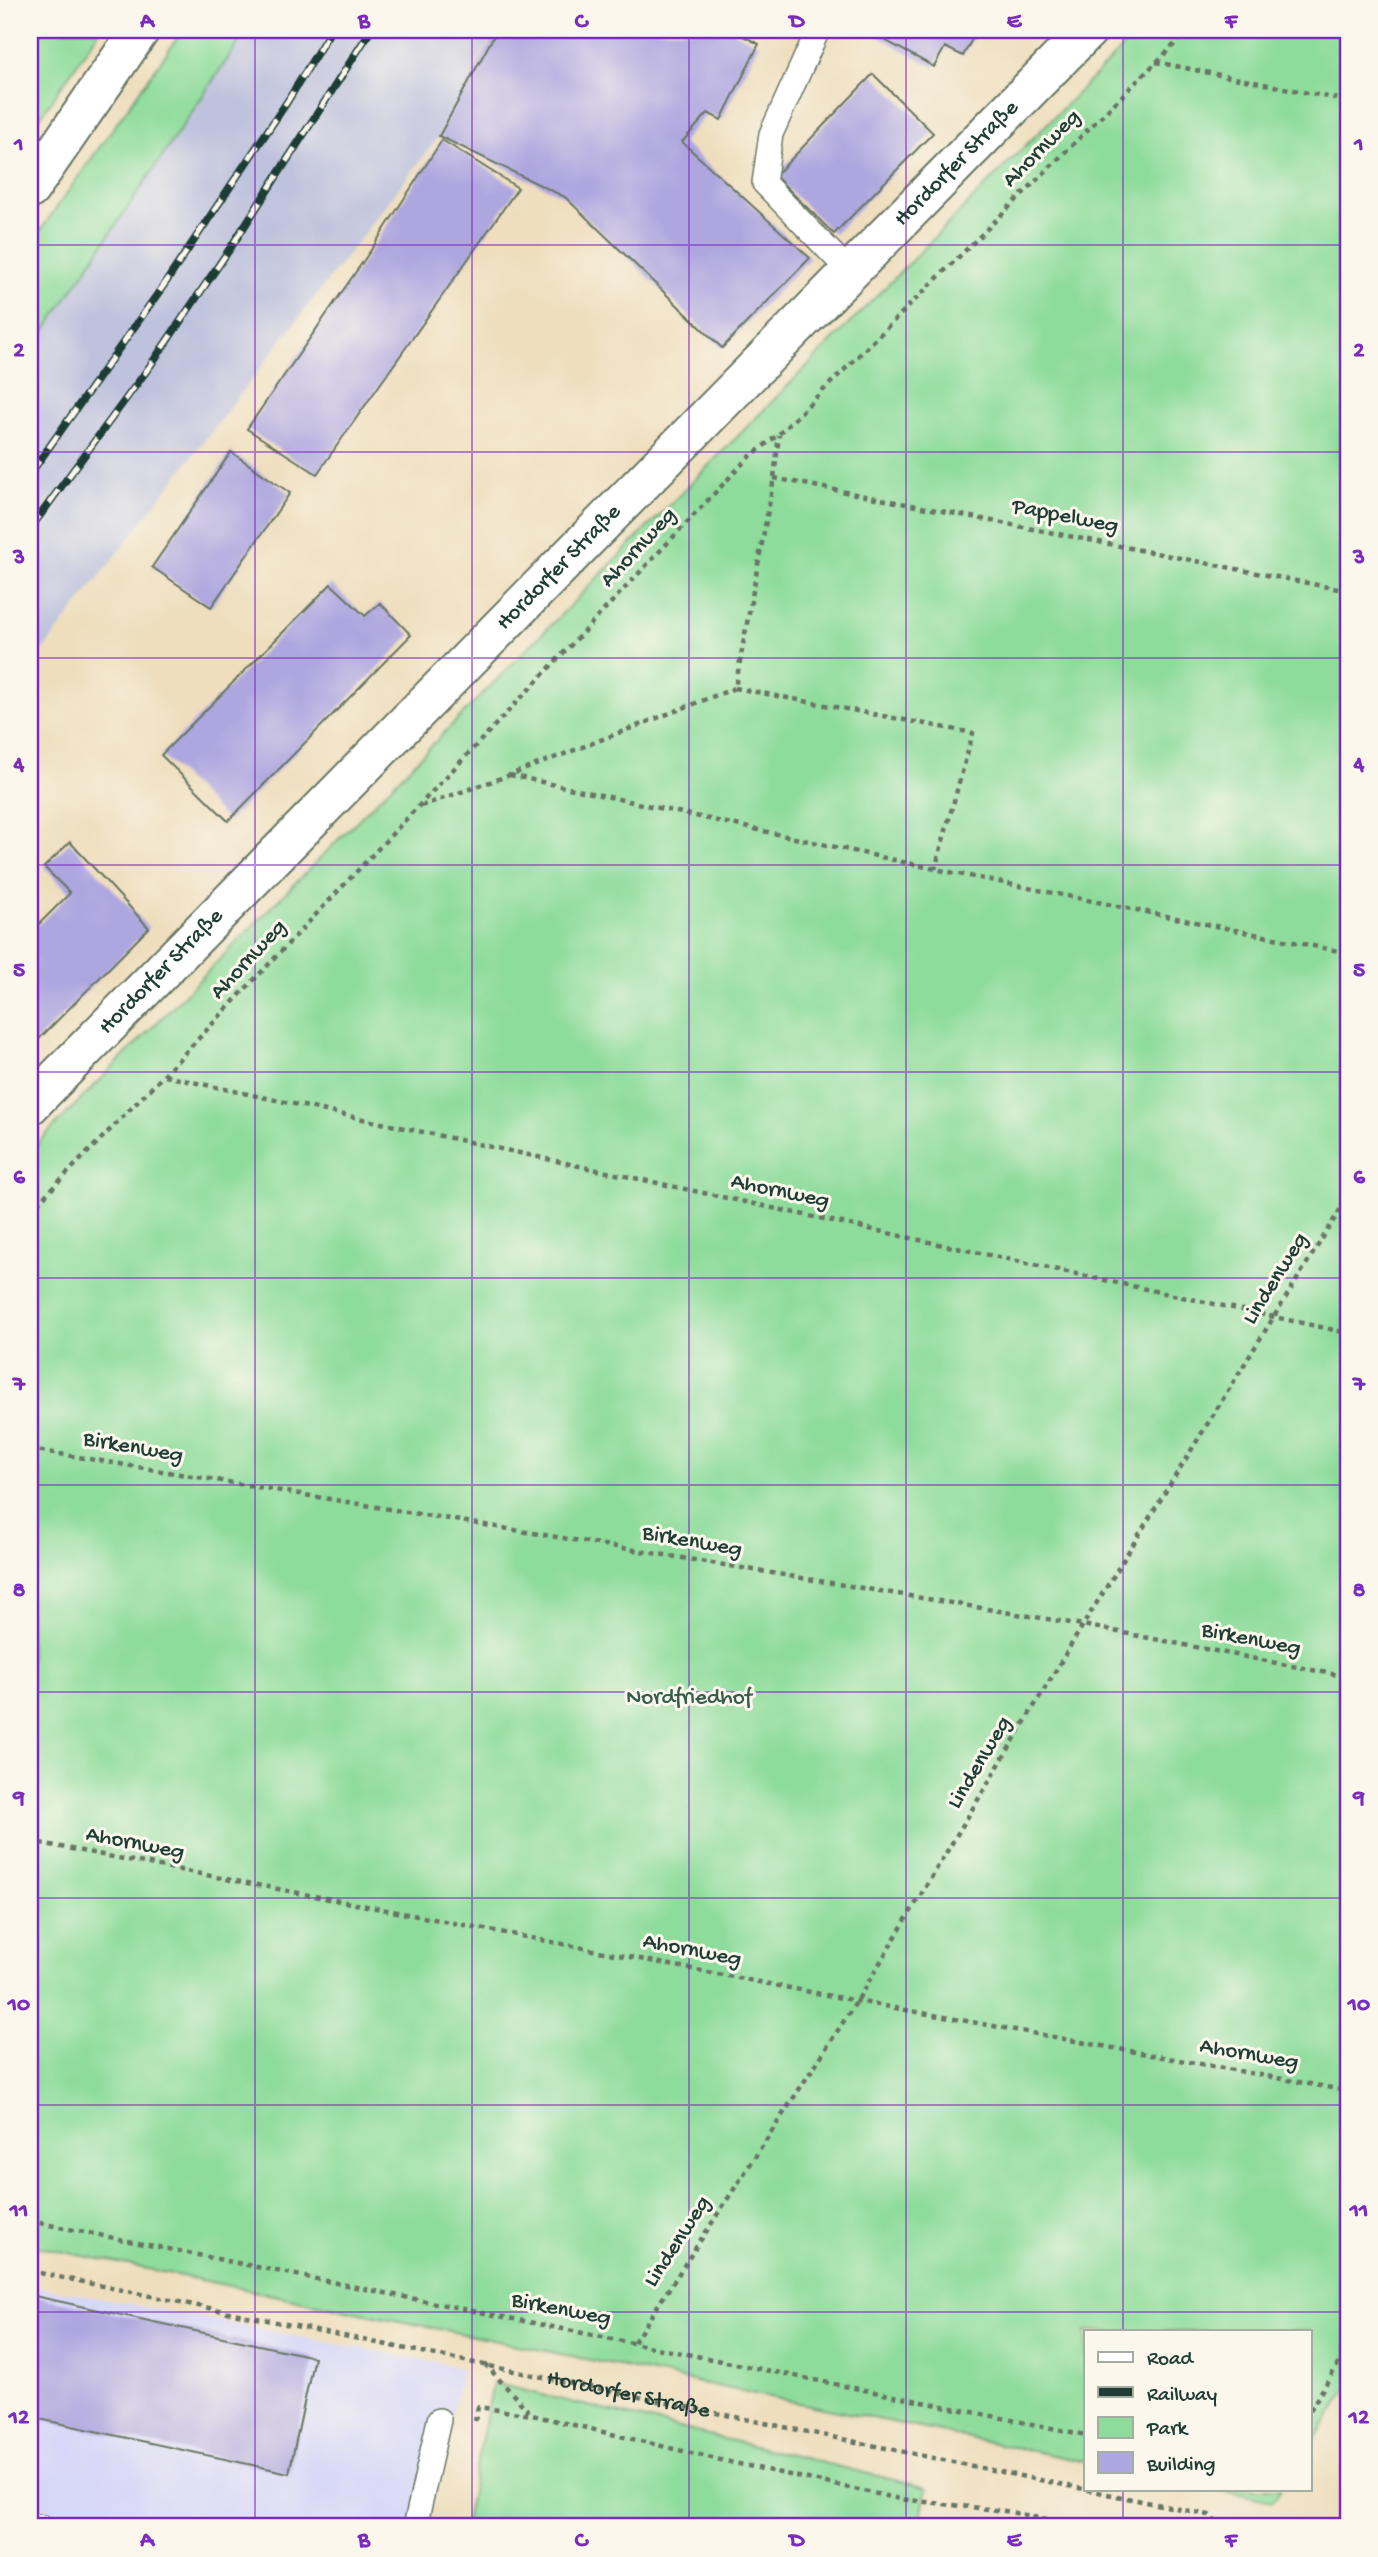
<svg xmlns="http://www.w3.org/2000/svg" width="1378" height="2557" viewBox="0 0 1378 2557" font-family="'Gochi Hand',sans-serif">
<style>
.built{fill:#d7d7f8}
.industrial{fill:#bfc2dd}
.green{fill:#8edc9b;stroke:#568c68;stroke-width:2}
.building{fill:#ada6df}
.lines{fill:none;stroke-linecap:round;stroke-linejoin:round}
.lane-casing{stroke:#677564;stroke-width:26}
.street-casing{stroke:#677564;stroke-width:42}
.path{stroke:#677564;stroke-width:4.5;stroke-dasharray:5 5;stroke-linecap:butt}
.lane{stroke:#fff;stroke-width:23}
.street{stroke:#fff;stroke-width:38}
.rail-casing{stroke:#1f3d34;stroke-width:8}
.rail{stroke:#fbf7ec;stroke-width:5;stroke-dasharray:16;stroke-linecap:butt}
.grid{fill:none;stroke:#7b2cbf;stroke-width:2;stroke-opacity:0.55}
.labels{text-anchor:middle;dominant-baseline:central;stroke-width:6;stroke-linejoin:round;paint-order:stroke}
.street-label{font-size:23px;fill:#1f3d34;stroke:#fbf7ec}
.park-label{font-size:23px;fill:#355d49;stroke:#fbf7ec}
.neatline{fill:none;stroke:#7b2cbf;stroke-width:2.5}
.grid-label{font-size:23px;text-anchor:middle;font-weight:bold;fill:#7b2cbf}
</style>
<rect width="100%" height="100%" fill="#fbf7ec"/>
<filter id="ink" filterUnits="userSpaceOnUse"><feTurbulence type="fractalNoise" baseFrequency=".0143" numOctaves="2"/><feDisplacementMap in="SourceGraphic" scale="14" xChannelSelector="R" yChannelSelector="G"/><feConvolveMatrix kernelMatrix="1 2 1 2 8 2 1 2 1" color-interpolation-filters="sRGB"/></filter>
<filter id="wash" filterUnits="userSpaceOnUse"><feTurbulence type="fractalNoise" baseFrequency=".00686" numOctaves="4" result="noise"/><feDisplacementMap in="SourceGraphic" scale="28" xChannelSelector="R" yChannelSelector="G"/><feGaussianBlur stdDeviation="1.57" result="paint"/><feColorMatrix in="noise" values="0 0 0 0 0 0 0 0 0 0 0 0 0 0 0 0 0 1.4 0 .05"/><feComposite in="paint" operator="in"/></filter>
<g filter="url(#wash)">
<rect width="100%" height="100%" fill="#eedebd"/>
<path class="built" d="M 30,2285 L 462,2368 L 428,2527 L 30,2527 Z"/>
<path class="industrial" d="M 247,30 L 495,30 L 439,136 L 30,667 L 30,353 Z"/>
<g class="green">
<path d="M 30,30 L 100,30 L 30,132 Z"/>
<path d="M 183,30 L 247,30 L 30,353 L 30,245 Z"/>
<path d="M 1140,30 L 1348,30 L 1348,2389 L 1310,2446 L 1310,2331 L 1086,2331 L 1086,2462 L 30,2245 L 30,1151 Z"/>
<path d="M 493,2383 L 927,2488 L 919,2527 L 464,2527 Z"/>
<path d="M 1214,2489 L 1281,2489 L 1273,2501 Z"/>
</g>
<g id="blocks">
<g class="building">
<path d="M 497,30 L 731,30 L 759,44 L 721,120 L 708,113 L 682,142 L 810,258 L 722,348 L 565,197 L 439,136 Z"/>
<path d="M 881,30 L 977,30 L 963,56 L 945,47 L 934,67 L 877,36 Z"/>
<path d="M 873,74 L 933,133 L 834,234 L 775,176 Z"/>
<path d="M 442,140 L 518,188 L 317,474 L 247,429 L 371,250 Z"/>
<path d="M 231,452 L 290,493 L 211,607 L 152,567 Z"/>
<path d="M 331,584 L 365,616 L 380,603 L 411,635 L 228,821 L 161,755 Z"/>
<path d="M 70,842 L 149,928 L 30,1048 L 30,933 L 70,893 L 44,867 Z"/>
<path d="M 30,2295 L 314,2357 L 289,2473 L 30,2417 Z"/>
</g>
</g>
</g>
<g filter="url(#ink)">
<use href="#blocks" fill-opacity="0" stroke="#677564" stroke-width="2"/>
<g class="lines">
<defs>
<g id="lane">
<path d="M 818,30 L 771,134 L 764,183 L 850,272"/>
<path d="M 30,2525 L 43,2527"/>
<path d="M 415,2527 L 439,2420"/>
</g>
<g id="street">
<path d="M 30,189 L 140,30"/>
<path id="s2" d="M 30,1105 L 1088,30"/>
</g>
</defs>
<use href="#lane" class="lane-casing"/>
<use href="#street" class="street-casing"/>
<g class="path">
<path d="M 1156,62 L 1348,101"/>
<path d="M 774,478 L 1348,591"/>
<path d="M 735,688 L 973,733 L 935,869"/>
<path d="M 510,775 L 935,869 L 1348,953"/>
<path d="M 421,806 L 510,775 L 735,688 L 774,478 L 779,435"/>
<path d="M 165,1076 L 1348,1333"/>
<path d="M 30,1211 L 164,1075 L 747,459 L 779,434 L 1189,30"/>
<path d="M 30,1449 L 1083,1625 L 1348,1677"/>
<path d="M 30,1841 L 857,2001 L 1348,2091"/>
<path d="M 30,2221 L 1086,2435"/>
<path id="s1" d="M 30,2271 L 1209,2515 L 1221,2527"/>
<path d="M 634,2342 L 857,2001 L 1083,1625 L 1348,1197"/>
<path d="M 485,2364 L 531,2414"/>
<path d="M 1310,2410 L 1348,2348"/>
<path d="M 475,2421 L 478,2407 L 532,2415 L 716,2459 L 900,2499 L 1005,2511 L 1088,2527"/>
</g>
<use href="#lane" class="lane"/>
<use href="#street" class="street"/>
<defs>
<g id="rail">
<path d="M 30,474 L 166,282 L 287,102 L 331,30"/>
<path d="M 30,529 L 150,366 L 231,247 L 371,30"/>
</g>
</defs>
<use href="#rail" class="rail-casing"/>
<use href="#rail" class="rail"/>
</g>
</g>
<path class="grid" d="M 255,30 L 255,2527M 472,30 L 472,2527M 689,30 L 689,2527M 906,30 L 906,2527M 1123,30 L 1123,2331M 30,245 L 1348,245M 30,452 L 1348,452M 30,658 L 1348,658M 30,865 L 1348,865M 30,1072 L 1348,1072M 30,1278 L 1348,1278M 30,1485 L 1348,1485M 30,1692 L 1348,1692M 30,1898 L 1348,1898M 30,2105 L 1348,2105M 30,2312 L 1348,2312M 1123,2489 L 1123,2527"/>
<g class="labels">
<g class="street-label">
<text transform="translate(1042 149) rotate(-45)">Ahornweg</text>
<text stroke="none"><textPath href="#s2" startOffset="1321">Hordorfer Straße</textPath></text>
<text transform="translate(1065 517) rotate(11)">Pappelweg</text>
<text transform="translate(639 548) rotate(-47)">Ahornweg</text>
<text stroke="none"><textPath href="#s2" startOffset="754">Hordorfer Straße</textPath></text>
<text transform="translate(249 960) rotate(-47)">Ahornweg</text>
<text stroke="none"><textPath href="#s2" startOffset="187">Hordorfer Straße</textPath></text>
<text transform="translate(780 1192) rotate(12)">Ahornweg</text>
<text transform="translate(1276 1279) rotate(-58)">Lindenweg</text>
<text transform="translate(133 1448) rotate(10)">Birkenweg</text>
<text transform="translate(692 1542) rotate(10)">Birkenweg</text>
<text transform="translate(1251 1640) rotate(11)">Birkenweg</text>
<text transform="translate(980 1763) rotate(-59)">Lindenweg</text>
<text transform="translate(135 1844) rotate(11)">Ahornweg</text>
<text transform="translate(692 1951) rotate(11)">Ahornweg</text>
<text transform="translate(1249 2055) rotate(10)">Ahornweg</text>
<text transform="translate(678 2242) rotate(-57)">Lindenweg</text>
<text transform="translate(561 2310) rotate(11)">Birkenweg</text>
<text stroke="none"><textPath href="#s1" startOffset="611">Hordorfer Straße</textPath></text>
</g>
<g class="park-label">
<text x="689" y="1698">Nordfriedhof</text>
</g>
</g>
<rect width="1378" height="2557" fill="none" stroke="#fbf7ec" stroke-width="77"/>
<rect x="1084" y="2330" width="228" height="161" fill="#fbf7ec" stroke="#a3ada2" stroke-width="2"/>
<rect x="1098" y="2352" width="35" height="10" fill="#ffffff" stroke="#a3ada2" stroke-width="2"/>
<text x="1147" y="2364" font-size="21" fill="#1f3d34">Road</text>
<rect x="1098" y="2387" width="35" height="10" fill="#1f3d34" stroke="#a3ada2" stroke-width="2"/>
<text x="1147" y="2400" font-size="21" fill="#1f3d34">Railway</text>
<rect x="1098" y="2417" width="35" height="21" fill="#8edc9b" stroke="#a3ada2" stroke-width="2"/>
<text x="1147" y="2434" font-size="21" fill="#1f3d34">Park</text>
<rect x="1098" y="2452" width="35" height="21" fill="#ada6df" stroke="#a3ada2" stroke-width="2"/>
<text x="1147" y="2470" font-size="21" fill="#1f3d34">Building</text>
<rect x="38" y="38" width="1302" height="2480" class="neatline"/>
<g class="grid-label">
<text x="147" y="27">A</text>
<text x="364" y="27">B</text>
<text x="581" y="27">C</text>
<text x="797" y="27">D</text>
<text x="1014" y="27">E</text>
<text x="1231" y="27">F</text>
<text x="19" y="150">1</text>
<text x="1359" y="150">1</text>
<text x="19" y="356">2</text>
<text x="1359" y="356">2</text>
<text x="19" y="563">3</text>
<text x="1359" y="563">3</text>
<text x="19" y="770">4</text>
<text x="1359" y="770">4</text>
<text x="19" y="976">5</text>
<text x="1359" y="976">5</text>
<text x="19" y="1183">6</text>
<text x="1359" y="1183">6</text>
<text x="19" y="1390">7</text>
<text x="1359" y="1390">7</text>
<text x="19" y="1596">8</text>
<text x="1359" y="1596">8</text>
<text x="19" y="1803">9</text>
<text x="1359" y="1803">9</text>
<text x="19" y="2010">10</text>
<text x="1359" y="2010">10</text>
<text x="19" y="2216">11</text>
<text x="1359" y="2216">11</text>
<text x="19" y="2423">12</text>
<text x="1359" y="2423">12</text>
<text x="147" y="2546">A</text>
<text x="364" y="2546">B</text>
<text x="581" y="2546">C</text>
<text x="797" y="2546">D</text>
<text x="1014" y="2546">E</text>
<text x="1231" y="2546">F</text>
</g>
</svg>
